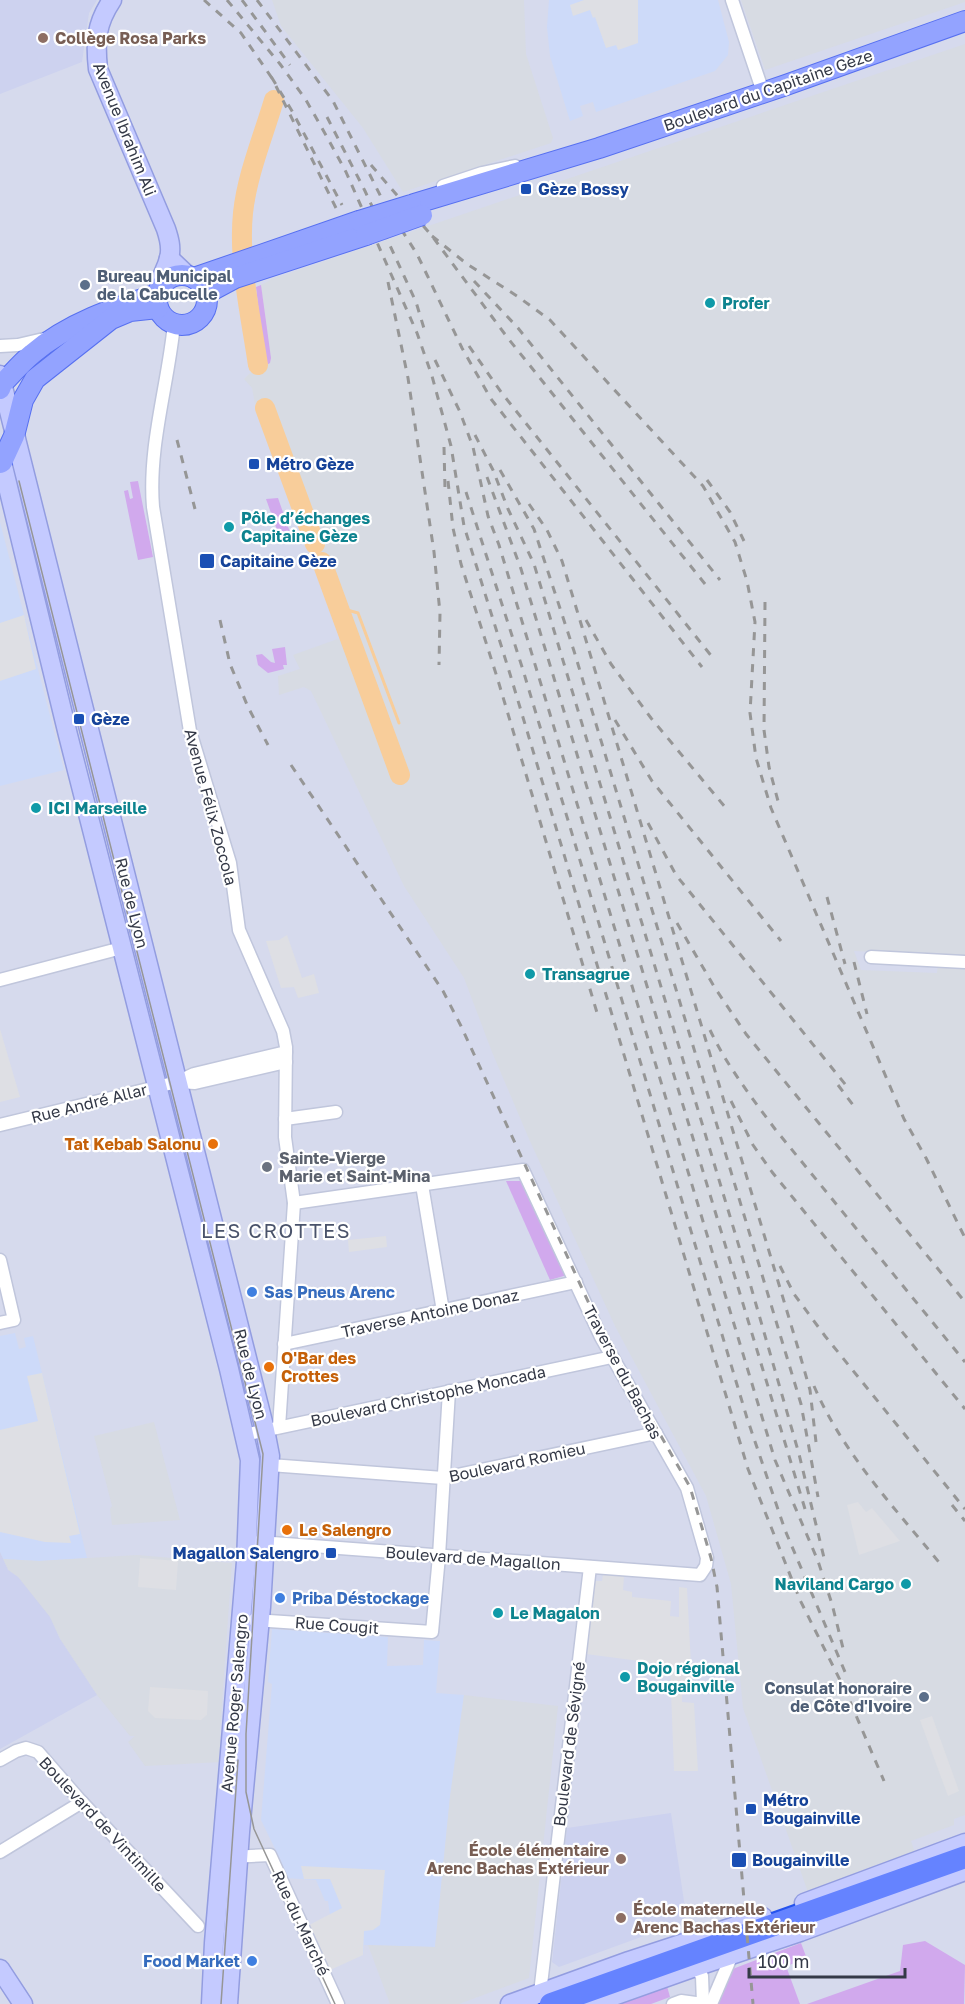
<svg xmlns="http://www.w3.org/2000/svg" width="965" height="2004" viewBox="0 0 965 2004" font-family="'Golos Text',sans-serif">
<style>
.residential{fill:#d6daed}
.commercial{fill:#cddaf9}
.industrial{fill:#d7dbe3}
.education{fill:#cdd2ef}
.green{fill:#d1a9ed}
.parking{fill:#dedfe4}
.lines{fill:none;stroke-linecap:round;stroke-linejoin:round}
.stream{stroke:#f8cd9a;stroke-width:3}
.river{stroke:#f8cd9a;stroke-width:20}
.street-casing{stroke:#c0c6dc;stroke-width:15}
.secondary-casing{stroke:#939de0;stroke-width:21}
.primary-casing{stroke:#5770f0;stroke-width:22}
.highway-casing{stroke:#2553ee;stroke-width:26}
.street{stroke:#fff;stroke-width:12}
.secondary{stroke:#c4caff;stroke-width:18}
.primary{stroke:#93a3ff;stroke-width:20}
.highway{stroke:#6583ff;stroke-width:22}
.tram{stroke:#969696;stroke-width:1.5}
.rail{stroke:#969696;stroke-width:3;stroke-dasharray:8 8;stroke-linecap:butt}
.primary-bridge-casing{stroke:#5770f0;stroke-width:22;stroke-linecap:butt}
.primary-bridge{stroke:#93a3ff;stroke-width:20}
.education-dot{fill:#8d6e63;stroke:#fff;stroke-width:2}
.transit-dot{fill:#1a4fb4;stroke:#fff;stroke-width:2}
.service-dot{fill:#5c6f8a;stroke:#fff;stroke-width:2}
.culture-dot{fill:#0f9aa8;stroke:#fff;stroke-width:2}
.food-dot{fill:#e8710a;stroke:#fff;stroke-width:2}
.worship-dot{fill:#6b7280;stroke:#fff;stroke-width:2}
.shop-dot{fill:#3f7fe0;stroke:#fff;stroke-width:2}
.labels{text-anchor:middle;dominant-baseline:central;stroke-width:4.5;stroke-linejoin:round;paint-order:stroke}
.education-label{font-size:16px;font-weight:bold;fill:#785e54;stroke:#fff;text-anchor:start}
.street-label{font-size:16px;fill:#343947;stroke:#fff}
.transit-label{font-size:16px;font-weight:bold;fill:#164399;stroke:#fff;text-anchor:start}
.service-label{font-size:16px;font-weight:bold;fill:#4e5e75;stroke:#fff;text-anchor:start}
.culture-label{font-size:16px;font-weight:bold;fill:#0d838f;stroke:#fff;text-anchor:start}
.food-label{font-size:16px;font-weight:bold;fill:#c56008;stroke:#fff;text-anchor:start}
.worship-label{font-size:16px;font-weight:bold;fill:#5b616d;stroke:#fff;text-anchor:start}
.shop-label{font-size:16px;font-weight:bold;fill:#366cbe;stroke:#fff;text-anchor:start}
.quarter-label{font-size:20px;letter-spacing:1.5px;fill:#4a536b;stroke:#fff}
</style>
<rect width="100%" height="100%" fill="#e5e7f4"/>
<rect class="residential" x="0" y="0" width="965" height="2004"/>
<g class="commercial">
<path d="M 549,0 L 718,0 L 729,42 L 728,55 L 715,71 L 596,112 L 593,102 L 580,106 L 583,116 L 570,121 L 550,56 L 547,27 Z"/>
<path d="M 0,522 L 64,770 L 0,786 Z"/>
<path d="M 15,1333 L 19,1349 L 26,1347 L 24,1338 L 33,1336 L 87,1558 L 39,1561 L 3,1559 L 0,1552 L 0,1336 Z"/>
<path d="M 272,1629 L 388,1637 L 387,1666 L 423,1665 L 424,1640 L 440,1641 L 436,1693 L 464,1695 L 450,1797 L 435,1947 L 364,1945 L 363,1955 L 307,1926 L 330,1915 L 328,1901 L 325,1901 L 316,1880 L 286,1878 L 281,1861 L 261,1820 L 272,1684 L 268,1682 Z"/>
</g>
<g class="industrial">
<path d="M 272,0 L 524,0 L 526,54 L 553,138 L 551,143 L 403,192 L 363,128 L 281,26 Z"/>
<path d="M 741,0 L 965,0 L 965,2 L 765,70 Z"/>
<path d="M 965,44 L 965,956 L 854,951 L 861,970 L 937,973 L 938,964 L 965,965 L 965,1815 L 954,1819 L 954,1825 L 911,1841 L 916,1856 L 809,1895 L 743,1708 L 731,1584 L 706,1496 L 615,1326 L 529,1139 L 492,1052 L 464,978 L 404,886 L 311,691 L 304,687 L 279,695 L 278,676 L 300,669 L 293,655 L 343,637 L 281,476 L 255,404 L 252,388 L 244,379 L 251,372 L 251,367 L 265,366 L 270,363 L 261,285 L 272,279 Z"/>
<path d="M 154,1422 L 180,1520 L 112,1525 L 110,1509 L 112,1506 L 94,1436 Z"/>
<path d="M 137,1555 L 232,1563 L 220,1730 L 222,1762 L 145,1766 L 128,1742 L 135,1736 L 130,1736 L 97,1695 L 60,1639 L 49,1617 L 18,1577 L 8,1570 L 3,1559 L 39,1561 Z"/>
<path d="M 464,1695 L 558,1706 L 529,1978 L 459,2004 L 390,2004 L 368,1945 L 435,1947 L 450,1797 Z"/>
</g>
<g class="education">
<path d="M 0,0 L 97,0 L 89,13 L 82,62 L 0,94 Z"/>
<path d="M 0,1552 L 8,1570 L 18,1577 L 50,1617 L 60,1639 L 97,1695 L 0,1749 Z"/>
<path d="M 671,1813 L 686,1915 L 682,1922 L 559,1967 L 552,1962 L 567,1828 Z"/>
</g>
<g class="green">
<path d="M 261,285 L 271,358 L 270,363 L 265,366 L 256,287 Z"/>
<path d="M 138,481 L 153,557 L 138,560 L 124,491 L 128,490 L 130,499 L 133,498 L 130,482 Z"/>
<path d="M 278,498 L 292,538 L 281,541 L 266,499 Z"/>
<path d="M 285,647 L 287,665 L 283,665 L 284,669 L 268,673 L 258,665 L 256,655 L 262,654 L 271,662 L 275,663 L 272,649 Z"/>
<path d="M 506,1181 L 523,1181 L 567,1275 L 550,1280 Z"/>
<path d="M 925,1941 L 965,1965 L 964,2004 L 807,2004 L 900,1971 L 903,1945 Z"/>
<path d="M 801,1943 L 807,1959 L 786,1966 L 800,2004 L 716,2004 L 730,1970 Z"/>
<path d="M 667,1986 L 670,1997 L 651,2004 L 620,2004 Z"/>
</g>
<g class="parking">
<path d="M 584,0 L 638,0 L 638,43 L 618,50 L 616,45 L 606,48 L 595,17 L 593,18 L 590,10 L 573,16 L 570,5 Z"/>
<path d="M 24,615 L 36,669 L 0,681 L 0,623 Z"/>
<path d="M 287,935 L 302,978 L 314,974 L 319,993 L 298,998 L 294,987 L 281,988 L 266,941 L 279,940 Z"/>
<path d="M 0,1029 L 20,1097 L 0,1102 Z"/>
<path d="M 386,1236 L 387,1247 L 349,1252 L 348,1240 Z"/>
<path d="M 42,1373 L 80,1534 L 69,1536 L 71,1543 L 45,1542 L 0,1532 L 0,1430 L 38,1421 L 27,1376 Z"/>
<path d="M 858,1502 L 866,1512 L 872,1508 L 900,1541 L 859,1555 L 847,1505 Z"/>
<path d="M 140,1558 L 178,1561 L 176,1590 L 138,1587 Z"/>
<path d="M 603,1574 L 624,1576 L 623,1590 L 632,1592 L 632,1597 L 671,1601 L 670,1616 L 679,1617 L 679,1587 L 687,1588 L 692,1684 L 682,1684 L 682,1702 L 694,1703 L 698,1771 L 674,1771 L 670,1665 L 586,1654 L 594,1581 L 602,1581 Z"/>
<path d="M 150,1687 L 208,1691 L 207,1715 L 201,1720 L 155,1718 L 148,1711 Z"/>
<path d="M 932,1716 L 959,1791 L 948,1796 L 920,1720 Z"/>
<path d="M 301,1866 L 385,1870 L 380,1925 L 373,1930 L 364,1931 L 363,1955 L 328,1971 L 307,1926 L 342,1908 L 330,1879 L 304,1879 Z"/>
</g>
<g class="lines">
<path class="stream" d="M 334,596 L 347,610 L 358,613 L 399,723"/>
<g class="river">
<path d="M 258,365 C 251,317 238,261 243,213 C 247,175 263,137 274,100"/>
<path d="M 265,408 L 315,544"/>
<path d="M 322,562 L 400,775"/>
</g>
<defs>
<g id="street">
<path d="M 732,0 L 763,92"/>
<path d="M 443,186 L 482,173 L 515,166"/>
<path d="M 174,324 C 168,385 148,446 153,507 L 190,731 L 230,863 L 239,930 L 283,1031 L 286,1047 L 285,1137 L 294,1203 L 279,1427"/>
<path d="M 0,346 L 18,345 L 48,338"/>
<path d="M 871,957 L 965,962"/>
<path d="M 0,980 L 114,950"/>
<path d="M 178,1082 L 195,1083 L 286,1062"/>
<path d="M 285,1119 L 336,1112"/>
<path d="M 0,1125 L 177,1082 L 194,1074 L 286,1052"/>
<path d="M 422,1185 L 443,1311"/>
<path d="M 0,1260 L 14,1320 L 0,1323"/>
<path d="M 284,1344 L 576,1282"/>
<path d="M 244,1435 L 612,1357"/>
<path d="M 270,1465 L 443,1478 L 656,1433"/>
<path d="M 259,1542 L 700,1575 L 706,1566 L 707,1558 L 687,1488 L 601,1337 L 523,1170 L 294,1203"/>
<path d="M 254,1620 L 432,1632 L 439,1556 L 449,1391"/>
<path d="M 0,1760 L 16,1751 L 26,1748 L 38,1752 L 78,1798 L 198,1926"/>
<path d="M 0,1852 L 82,1802"/>
<path d="M 231,1857 L 270,1855 L 338,2004"/>
<path d="M 695,1967 L 702,1976 L 703,2004"/>
<path d="M 540,1993 L 590,1567"/>
<path d="M 673,2004 L 681,2001 L 703,2004"/>
<path d="M 711,2004 L 732,1955"/>
</g>
<g id="secondary">
<path d="M 112,0 C 96,24 95,41 98,69 L 166,229 C 169,238 172,248 169,258 C 166,271 160,275 159,291"/>
<path d="M 169,258 L 187,275"/>
<path d="M 0,375 L 265,1430 L 270,1456 L 268,1490 L 261,1607 L 240,1832 L 228,2004"/>
<path d="M 0,454 L 68,735 L 229,1369 L 250,1460 L 246,1562 L 214,1943 L 211,2004"/>
<path d="M 804,1903 L 965,1843"/>
<path d="M 0,1969 L 23,2004"/>
<path d="M 510,2004 L 629,1961 L 763,1917"/>
<path d="M 591,2004 L 695,1967 L 800,1932 L 965,1871"/>
</g>
<g id="primary">
<path d="M 414,204 L 599,148 L 786,85 L 965,21"/>
<circle cx="182" cy="300" r="25"/>
<path d="M 194,278 L 359,221"/>
<path d="M 207,293 L 235,278 L 366,235"/>
<path d="M 0,389 L 2,384 C 12,374 21,363 32,354 C 68,323 114,308 158,294"/>
<path d="M 0,463 L 2,462 L 14,436 L 23,400 L 35,379 L 111,319 L 130,311 L 158,308"/>
</g>
<path id="highway" d="M 551,2004 L 965,1857"/>
</defs>
<use href="#street" class="street-casing"/>
<use href="#secondary" class="secondary-casing"/>
<use href="#primary" class="primary-casing"/>
<use href="#highway" class="highway-casing"/>
<use href="#street" class="street"/>
<use href="#secondary" class="secondary"/>
<use href="#primary" class="primary"/>
<use href="#highway" class="highway"/>
<g class="tram">
<path d="M 19,481 L 263,1454 L 246,1734 L 246,1792 L 254,1829 L 335,2004"/>
<path d="M 221,2004 L 238,1760"/>
</g>
<g class="rail">
<path d="M 204,0 L 241,33 L 276,84"/>
<path d="M 227,0 L 280,64 L 306,100 L 327,137 L 346,172 L 417,333 L 432,376 L 451,446 L 464,526 L 510,674 L 748,1469 L 800,1600 L 846,1692 L 884,1781"/>
<path d="M 242,0 L 290,65"/>
<path d="M 257,0 L 333,101 L 383,201 L 417,254 L 462,348 L 491,399 L 702,667"/>
<path d="M 327,117 L 365,191 L 416,302 L 426,335"/>
<path d="M 371,165 L 432,236 L 507,337 L 709,589"/>
<path d="M 336,208 L 272,78 L 292,111 L 342,205"/>
<path d="M 432,236 L 467,264 L 517,296 L 550,320 L 703,486 L 735,542 L 747,581 L 755,622 L 750,713 L 756,758 L 771,808 L 904,1119 L 926,1158 L 965,1238"/>
<path d="M 474,281 L 518,328 L 720,580"/>
<path d="M 388,282 L 408,378 L 434,552 L 440,613 L 439,665"/>
<path d="M 469,346 L 501,392 L 713,658"/>
<path d="M 435,360 L 460,412 L 473,447 L 488,516 L 499,545 L 775,1460 L 818,1561 L 832,1604 L 843,1648"/>
<path d="M 475,435 L 493,470 L 508,509 L 534,564 L 747,1273 L 799,1454 L 825,1562"/>
<path d="M 177,440 L 195,509"/>
<path d="M 444,447 L 445,489"/>
<path d="M 500,470 L 534,529 L 574,651 L 801,1404 L 818,1497"/>
<path d="M 487,477 L 521,569 L 805,1509"/>
<path d="M 707,480 L 730,512 L 744,541"/>
<path d="M 448,481 L 453,528 L 461,564 L 497,677 L 598,1016"/>
<path d="M 466,492 L 523,670 L 747,1418 L 785,1530 L 848,1679"/>
<path d="M 529,504 L 547,530 L 562,561 L 582,627 L 798,1348 L 810,1390 L 816,1442"/>
<path d="M 765,602 L 764,730 L 769,767 L 778,801"/>
<path d="M 220,620 L 230,664 L 248,707 L 268,745"/>
<path d="M 586,620 L 611,664 L 651,718 L 725,807"/>
<path d="M 615,720 L 652,781 L 781,941"/>
<path d="M 291,765 L 443,991 L 461,1026 L 604,1336 L 690,1487 L 711,1558 L 717,1587 L 753,2004"/>
<path d="M 648,823 L 676,875 L 849,1089"/>
<path d="M 827,897 L 845,964"/>
<path d="M 677,923 L 715,988 L 746,1034 L 965,1302"/>
<path d="M 854,962 L 867,1014"/>
<path d="M 710,1030 C 727,1066 752,1098 775,1129 L 965,1362"/>
<path d="M 838,1085 L 856,1109"/>
<path d="M 731,1101 L 753,1145 L 772,1172 L 965,1409"/>
<path d="M 780,1266 L 794,1294 L 825,1336 L 965,1509"/>
<path d="M 814,1386 C 843,1454 896,1509 942,1566"/>
<path d="M 952,1505 L 965,1521"/>
</g>
<defs>
<g id="primary-bridge">
<path d="M 359,221 L 411,205"/>
<path d="M 366,235 L 422,215"/>
</g>
</defs>
<use href="#primary-bridge" class="primary-bridge-casing"/>
<use href="#primary-bridge" class="primary-bridge"/>
</g>
<g class="education-dot">
<circle cx="43" cy="38" r="6"/>
<circle cx="621" cy="1859" r="6"/>
<circle cx="621" cy="1918" r="6"/>
</g>
<g class="transit-dot">
<rect x="520" y="183" width="12" height="12" rx="3"/>
<rect x="248" y="458" width="12" height="12" rx="3"/>
<rect x="199" y="553" width="16" height="16" rx="3"/>
<rect x="73" y="713" width="12" height="12" rx="3"/>
<rect x="325" y="1547" width="12" height="12" rx="3"/>
<rect x="745" y="1803" width="12" height="12" rx="3"/>
<rect x="731" y="1852" width="16" height="16" rx="3"/>
</g>
<g class="service-dot">
<circle cx="85" cy="285" r="6"/>
<circle cx="924" cy="1697" r="6"/>
</g>
<g class="culture-dot">
<circle cx="710" cy="303" r="6"/>
<circle cx="229" cy="527" r="6"/>
<circle cx="36" cy="808" r="6"/>
<circle cx="530" cy="974" r="6"/>
<circle cx="906" cy="1584" r="6"/>
<circle cx="498" cy="1613" r="6"/>
<circle cx="625" cy="1677" r="6"/>
</g>
<g class="food-dot">
<circle cx="213" cy="1144" r="6"/>
<circle cx="269" cy="1367" r="6"/>
<circle cx="287" cy="1530" r="6"/>
</g>
<circle class="worship-dot" cx="267" cy="1167" r="6"/>
<g class="shop-dot">
<circle cx="252" cy="1292" r="6"/>
<circle cx="280" cy="1598" r="6"/>
<circle cx="252" cy="1961" r="6"/>
</g>
<g class="labels">
<g class="education-label">
<text x="55" y="38">Collège Rosa Parks</text>
<text x="609" y="1850" text-anchor="end">École élémentaire<tspan x="609" dy="18">Arenc Bachas Extérieur</tspan></text>
<text x="633" y="1909">École maternelle<tspan x="633" dy="18">Arenc Bachas Extérieur</tspan></text>
</g>
<g class="street-label">
<text transform="translate(768 90) rotate(-19)">Boulevard du Capitaine Gèze</text>
<text transform="translate(125 129) rotate(68)">Avenue Ibrahim Ali</text>
<text transform="translate(211 807) rotate(75)">Avenue Félix Zoccola</text>
<text transform="translate(132 903) rotate(76)">Rue de Lyon</text>
<text transform="translate(89 1103) rotate(-14)">Rue André Allar</text>
<text transform="translate(430 1313) rotate(-12)">Traverse Antoine Donaz</text>
<text transform="translate(623 1372) rotate(62)">Traverse du Bachas</text>
<text transform="translate(251 1374) rotate(76)">Rue de Lyon</text>
<text transform="translate(428 1396) rotate(-12)">Boulevard Christophe Moncada</text>
<text transform="translate(517 1462) rotate(-12)">Boulevard Romieu</text>
<text transform="translate(473 1558) rotate(4)">Boulevard de Magallon</text>
<text transform="translate(337 1625) rotate(4)">Rue Cougit</text>
<text transform="translate(234 1703) rotate(-85)">Avenue Roger Salengro</text>
<text transform="translate(569 1744) rotate(-83)">Boulevard de Sévigné</text>
<text transform="translate(103 1824) rotate(47)">Boulevard de Vintimille</text>
<text transform="translate(301 1923) rotate(65)">Rue du Marché</text>
</g>
<g class="transit-label">
<text x="538" y="189">Gèze Bossy</text>
<text x="266" y="464">Métro Gèze</text>
<text x="220" y="561">Capitaine Gèze</text>
<text x="91" y="719">Gèze</text>
<text x="319" y="1553" text-anchor="end">Magallon Salengro</text>
<text x="763" y="1800">Métro<tspan x="763" dy="18">Bougainville</tspan></text>
<text x="752" y="1860">Bougainville</text>
</g>
<g class="service-label">
<text x="97" y="276">Bureau Municipal<tspan x="97" dy="18">de la Cabucelle</tspan></text>
<text x="912" y="1688" text-anchor="end">Consulat honoraire<tspan x="912" dy="18">de Côte d'Ivoire</tspan></text>
</g>
<g class="culture-label">
<text x="722" y="303">Profer</text>
<text x="241" y="518">Pôle d’échanges<tspan x="241" dy="18">Capitaine Gèze</tspan></text>
<text x="48" y="808">ICI Marseille</text>
<text x="542" y="974">Transagrue</text>
<text x="894" y="1584" text-anchor="end">Naviland Cargo</text>
<text x="510" y="1613">Le Magalon</text>
<text x="637" y="1668">Dojo régional<tspan x="637" dy="18">Bougainville</tspan></text>
</g>
<g class="food-label">
<text x="201" y="1144" text-anchor="end">Tat Kebab Salonu</text>
<text x="281" y="1358">O'Bar des<tspan x="281" dy="18">Crottes</tspan></text>
<text x="299" y="1530">Le Salengro</text>
</g>
<g class="worship-label">
<text x="279" y="1158">Sainte-Vierge<tspan x="279" dy="18">Marie et Saint-Mina</tspan></text>
</g>
<g class="shop-label">
<text x="264" y="1292">Sas Pneus Arenc</text>
<text x="292" y="1598">Priba Déstockage</text>
<text x="240" y="1961" text-anchor="end">Food Market</text>
</g>
<g class="quarter-label">
<text x="276" y="1230">LES CROTTES</text>
</g>
</g>
<path d="M749 1968v9h156v-9" fill="none" stroke="#343947" stroke-width="3"/>
<text x="758" y="1968" font-size="18" fill="#343947" stroke="#ffffff" stroke-width="4.5" paint-order="stroke">100 m</text>
</svg>
